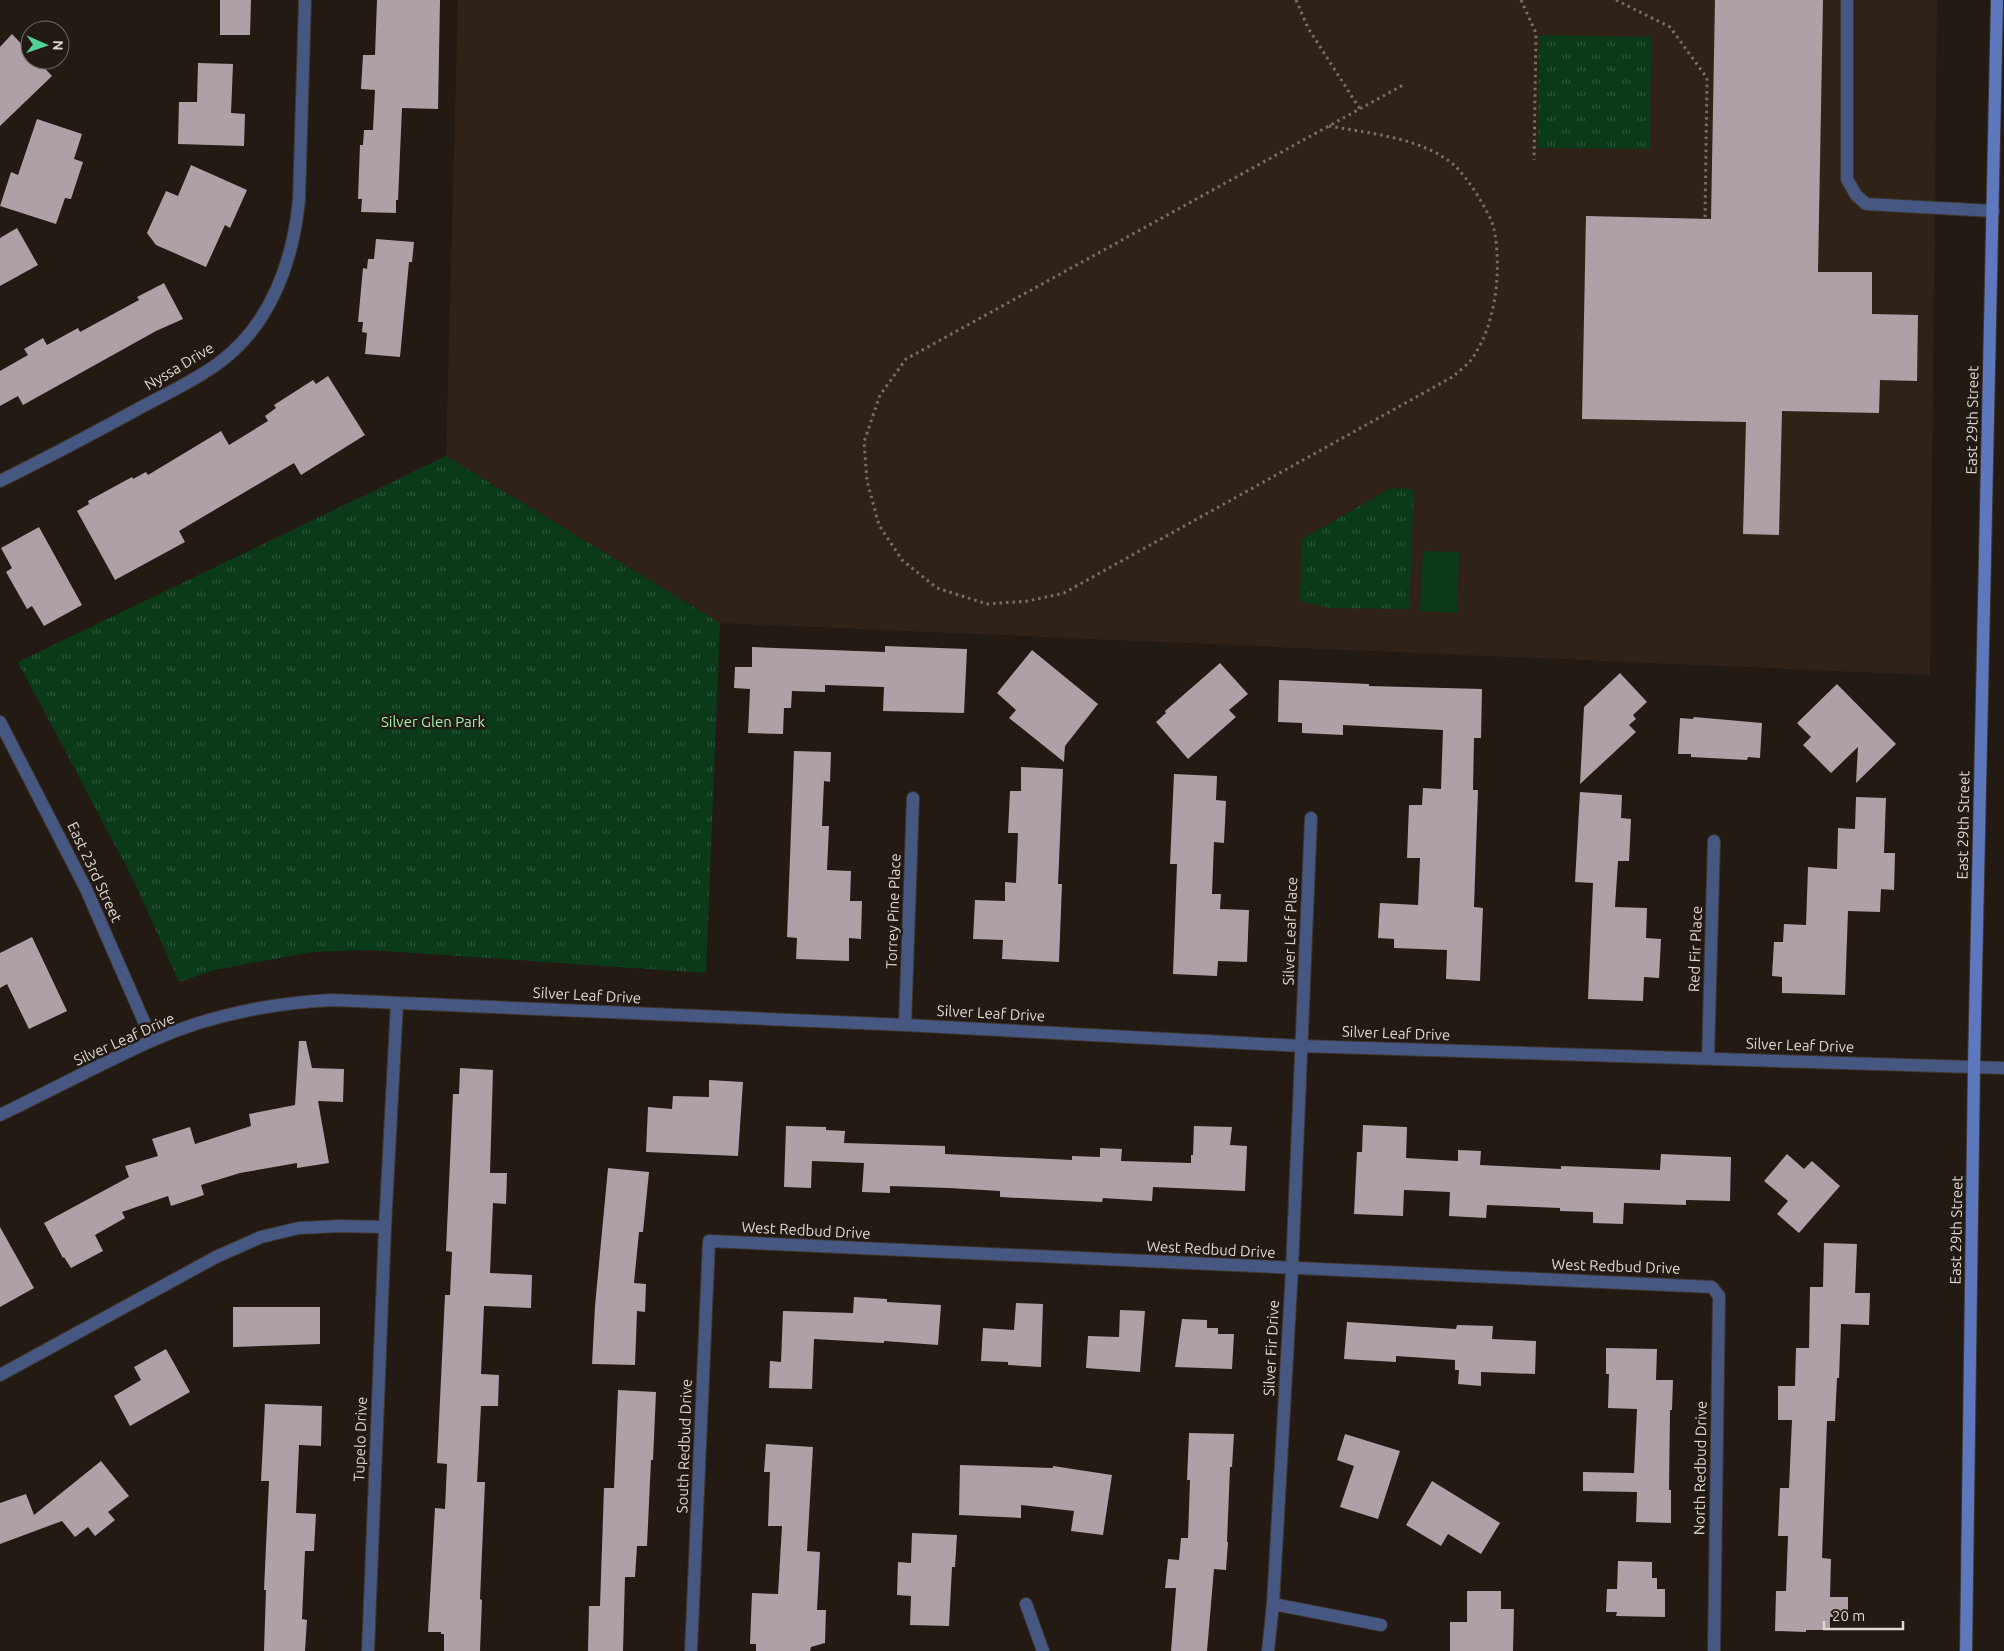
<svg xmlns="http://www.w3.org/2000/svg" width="2004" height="1651" viewBox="0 0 2004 1651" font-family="Ubuntu,sans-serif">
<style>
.built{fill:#302217}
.grass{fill:url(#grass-tufts)}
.garden{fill:#0a3a18}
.building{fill:#afa0a7}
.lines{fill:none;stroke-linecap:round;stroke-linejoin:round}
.service-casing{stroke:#3d352e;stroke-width:14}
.minor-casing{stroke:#3d352e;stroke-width:14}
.secondary-casing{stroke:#3d352e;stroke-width:14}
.path{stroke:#77706a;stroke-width:3;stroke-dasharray:2.5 4;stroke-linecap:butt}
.service{stroke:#465782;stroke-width:12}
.minor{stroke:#465782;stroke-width:12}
.secondary{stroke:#5d78bd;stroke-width:12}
.labels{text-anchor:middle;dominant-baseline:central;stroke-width:5;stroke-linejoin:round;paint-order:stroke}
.street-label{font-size:15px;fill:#dfd9d4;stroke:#231a13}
.park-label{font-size:15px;fill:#9bf5aa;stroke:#231a13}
</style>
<defs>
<pattern id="grass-tufts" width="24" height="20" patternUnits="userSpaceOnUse" patternTransform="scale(1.25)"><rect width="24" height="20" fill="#0a3a18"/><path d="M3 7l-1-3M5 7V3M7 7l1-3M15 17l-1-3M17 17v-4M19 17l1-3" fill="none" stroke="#2d5639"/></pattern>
</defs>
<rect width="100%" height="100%" fill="#231a13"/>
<path class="built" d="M 458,0 L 1937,0 L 1930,675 L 720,623 L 446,456 Z"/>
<g class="grass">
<path d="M 1539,35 L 1651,37 L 1650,149 L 1538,148 Z"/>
<path d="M 446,456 L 720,623 L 706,973 L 369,950 L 312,952 L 214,970 L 179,982 L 134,881 L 18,662 Z"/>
<path d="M 1391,488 L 1414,489 L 1409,609 L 1331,608 L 1300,601 L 1302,539 Z"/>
</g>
<path class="garden" d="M 1423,551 L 1459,552 L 1457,613 L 1420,611 Z"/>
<g class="building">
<path d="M 220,0 L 251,0 L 250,35 L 220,35 Z"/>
<path d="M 377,0 L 440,0 L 438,109 L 402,108 L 398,200 L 396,200 L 396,213 L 361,212 L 362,199 L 358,199 L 360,145 L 363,145 L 364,130 L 373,130 L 375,90 L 361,89 L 363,55 L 375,55 Z"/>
<path d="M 1715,0 L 1823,0 L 1818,272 L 1872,272 L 1872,314 L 1918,315 L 1917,381 L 1880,380 L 1879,413 L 1782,411 L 1779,535 L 1743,534 L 1746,422 L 1582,419 L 1586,216 L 1711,219 Z"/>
<path d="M 12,34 L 30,53 L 30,60 L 37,60 L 52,76 L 0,126 L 0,47 Z"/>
<path d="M 198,63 L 233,64 L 231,113 L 245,114 L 244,146 L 178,144 L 179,102 L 197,102 Z"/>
<path d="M 37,119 L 82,134 L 74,159 L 83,162 L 71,199 L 65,198 L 56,224 L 0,206 L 11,172 L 18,175 Z"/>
<path d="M 191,165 L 247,190 L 230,228 L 225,225 L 206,267 L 156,245 L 147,233 L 166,191 L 178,196 Z"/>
<path d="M 17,228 L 38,265 L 0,286 L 0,238 Z"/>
<path d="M 376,239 L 414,242 L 412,262 L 409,262 L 400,357 L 365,354 L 367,333 L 362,332 L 363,322 L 358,322 L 363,268 L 367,269 L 368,259 L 374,259 Z"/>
<path d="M 164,283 L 183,319 L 156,331 L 23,405 L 18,396 L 0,406 L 0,371 L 28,355 L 24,349 L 43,338 L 47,345 L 78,328 L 80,332 L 139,300 L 137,297 Z"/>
<path d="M 328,376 L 365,435 L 301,475 L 294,463 L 179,531 L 185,542 L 115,580 L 77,511 L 89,504 L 88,501 L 132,477 L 133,479 L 146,472 L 148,475 L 221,431 L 229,445 L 268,421 L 265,416 L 276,408 L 274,405 L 313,380 L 316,384 Z"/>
<path d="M 39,527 L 82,605 L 44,626 L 32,606 L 27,609 L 6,572 L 12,568 L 1,548 Z"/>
<path d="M 885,646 L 967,649 L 964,713 L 883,711 L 884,687 L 825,685 L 825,692 L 792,691 L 791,708 L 784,708 L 783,734 L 748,733 L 750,689 L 734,688 L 735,667 L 752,667 L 752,647 L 885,652 Z"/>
<path d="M 1032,650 L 1098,704 L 1065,746 L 1064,762 L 1009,718 L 1016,710 L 997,693 Z"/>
<path d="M 1220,663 L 1248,694 L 1229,710 L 1236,717 L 1188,759 L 1156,722 L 1166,713 L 1165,711 Z"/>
<path d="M 1620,673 L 1647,702 L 1633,715 L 1636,719 L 1629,725 L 1636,732 L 1580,784 L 1584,707 Z"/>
<path d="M 1279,680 L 1369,684 L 1369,686 L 1482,689 L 1481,738 L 1474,738 L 1473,790 L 1478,790 L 1474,907 L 1483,908 L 1480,981 L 1446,979 L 1447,950 L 1394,948 L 1394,939 L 1378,938 L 1380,903 L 1418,905 L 1420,858 L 1407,858 L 1409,805 L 1422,805 L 1423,788 L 1441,789 L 1443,730 L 1343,725 L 1343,735 L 1302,733 L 1302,723 L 1278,722 Z"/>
<path d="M 1837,684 L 1896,744 L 1856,783 L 1858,747 L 1831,773 L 1803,745 L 1811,737 L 1797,723 Z"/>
<path d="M 1694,717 L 1762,723 L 1760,758 L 1748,757 L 1747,760 L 1691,757 L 1691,754 L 1678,754 L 1680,718 L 1693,719 Z"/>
<path d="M 794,751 L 831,752 L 830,782 L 824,781 L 822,826 L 829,826 L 827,870 L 851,871 L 850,901 L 862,901 L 861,939 L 849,938 L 849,961 L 796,959 L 797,938 L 787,937 Z"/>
<path d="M 1021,767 L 1063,769 L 1058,884 L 1062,884 L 1059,962 L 1002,959 L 1003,940 L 973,939 L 975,900 L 1005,901 L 1005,882 L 1016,883 L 1018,833 L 1008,833 L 1010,791 L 1021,791 Z"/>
<path d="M 1174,774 L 1217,776 L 1216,800 L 1226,801 L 1224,843 L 1214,842 L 1212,894 L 1221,894 L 1220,909 L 1249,910 L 1247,962 L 1218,961 L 1217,976 L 1173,974 L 1177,864 L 1170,864 Z"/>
<path d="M 1580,792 L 1622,795 L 1621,818 L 1631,819 L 1629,861 L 1618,861 L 1615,907 L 1647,908 L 1646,938 L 1661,939 L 1659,978 L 1644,977 L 1643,1001 L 1588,999 L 1593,883 L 1575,882 Z"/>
<path d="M 1856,797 L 1886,798 L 1884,853 L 1895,853 L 1894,890 L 1881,889 L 1880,912 L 1848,911 L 1845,995 L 1782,993 L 1782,977 L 1772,976 L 1774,942 L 1783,942 L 1784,924 L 1806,925 L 1808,867 L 1837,869 L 1838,828 L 1855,829 Z"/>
<path d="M 32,937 L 67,1011 L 29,1029 L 7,984 L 0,988 L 0,953 Z"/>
<path d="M 299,1041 L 306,1041 L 312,1068 L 344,1069 L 343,1102 L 318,1101 L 329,1163 L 297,1168 L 297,1163 L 240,1173 L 201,1185 L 204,1195 L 171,1206 L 168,1196 L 122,1212 L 125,1218 L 95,1235 L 103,1251 L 71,1268 L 64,1257 L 63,1258 L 44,1223 L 129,1177 L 125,1166 L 158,1156 L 152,1139 L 190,1127 L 195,1144 L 251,1126 L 249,1114 L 295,1105 Z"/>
<path d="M 460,1068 L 493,1070 L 490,1173 L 507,1173 L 506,1204 L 493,1203 L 490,1273 L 532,1275 L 531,1308 L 484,1306 L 481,1374 L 499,1375 L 498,1406 L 481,1406 L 477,1482 L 485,1482 L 480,1599 L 482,1600 L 480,1651 L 444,1651 L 444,1634 L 441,1634 L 441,1632 L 428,1632 L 435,1508 L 445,1509 L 447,1464 L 437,1463 L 445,1295 L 450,1295 L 452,1252 L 446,1251 L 453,1094 L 459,1094 Z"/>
<path d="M 709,1080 L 743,1082 L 738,1156 L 646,1152 L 648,1107 L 672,1109 L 673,1096 L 709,1097 Z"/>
<path d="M 1363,1125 L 1407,1127 L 1406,1158 L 1458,1161 L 1458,1150 L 1481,1151 L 1480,1165 L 1561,1169 L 1561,1166 L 1660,1170 L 1661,1154 L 1731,1157 L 1730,1201 L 1686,1200 L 1686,1205 L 1624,1203 L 1623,1224 L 1593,1223 L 1593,1212 L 1560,1211 L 1560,1208 L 1487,1205 L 1486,1218 L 1449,1216 L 1450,1192 L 1404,1190 L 1403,1216 L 1354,1214 L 1357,1152 L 1362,1152 Z"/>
<path d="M 786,1126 L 826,1127 L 826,1130 L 845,1131 L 844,1143 L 945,1146 L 945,1154 L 1072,1160 L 1072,1156 L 1100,1157 L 1100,1148 L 1122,1149 L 1121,1161 L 1191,1163 L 1191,1155 L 1193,1155 L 1194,1126 L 1232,1127 L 1230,1145 L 1247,1146 L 1245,1191 L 1153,1187 L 1152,1201 L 1103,1198 L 1102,1202 L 1000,1197 L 1000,1191 L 949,1188 L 890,1186 L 890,1193 L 862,1192 L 864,1163 L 812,1161 L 811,1188 L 784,1187 Z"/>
<path d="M 1787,1154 L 1804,1169 L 1812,1161 L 1840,1186 L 1799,1233 L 1777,1214 L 1788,1201 L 1764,1181 Z"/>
<path d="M 608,1168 L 649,1172 L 643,1232 L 639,1232 L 634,1283 L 646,1284 L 645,1312 L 637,1311 L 635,1365 L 592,1364 L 595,1306 Z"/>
<path d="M 0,1227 L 34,1288 L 0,1307 Z"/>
<path d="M 1824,1243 L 1857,1244 L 1855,1293 L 1870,1293 L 1869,1325 L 1841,1324 L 1839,1378 L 1837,1378 L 1835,1421 L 1827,1421 L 1822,1558 L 1831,1559 L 1830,1597 L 1848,1597 L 1848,1617 L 1830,1617 L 1830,1630 L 1806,1630 L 1806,1632 L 1775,1631 L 1776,1591 L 1786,1591 L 1788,1536 L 1778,1536 L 1780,1488 L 1789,1488 L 1792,1420 L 1778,1420 L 1778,1386 L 1795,1386 L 1796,1348 L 1809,1348 L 1810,1287 L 1823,1287 Z"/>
<path d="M 854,1297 L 887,1299 L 887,1302 L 941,1305 L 938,1345 L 884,1341 L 884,1343 L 814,1339 L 812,1389 L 769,1388 L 770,1361 L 781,1362 L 783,1311 L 853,1313 Z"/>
<path d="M 1016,1303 L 1043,1304 L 1041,1367 L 1008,1365 L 1008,1362 L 981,1361 L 983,1328 L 1014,1330 Z"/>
<path d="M 233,1307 L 320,1307 L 320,1344 L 233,1347 Z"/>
<path d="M 1120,1310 L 1145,1311 L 1140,1372 L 1086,1368 L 1088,1336 L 1119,1337 Z"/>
<path d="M 1182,1319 L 1207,1320 L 1207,1328 L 1218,1328 L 1218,1334 L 1234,1334 L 1232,1369 L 1175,1367 Z"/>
<path d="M 1347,1322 L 1456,1329 L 1457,1325 L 1493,1326 L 1492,1339 L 1536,1341 L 1535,1374 L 1481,1372 L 1481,1386 L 1458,1384 L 1459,1370 L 1455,1370 L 1455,1360 L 1396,1356 L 1396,1362 L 1344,1359 Z"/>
<path d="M 1606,1348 L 1657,1349 L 1656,1380 L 1673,1380 L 1672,1410 L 1670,1410 L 1669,1490 L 1671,1490 L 1671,1523 L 1636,1522 L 1637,1492 L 1583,1491 L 1583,1472 L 1634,1473 L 1637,1409 L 1608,1408 L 1609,1374 L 1606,1374 Z"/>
<path d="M 166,1349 L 190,1392 L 130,1426 L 114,1396 L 141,1380 L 134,1367 Z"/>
<path d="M 618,1390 L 656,1392 L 653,1460 L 651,1460 L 647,1546 L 637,1546 L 635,1577 L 625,1577 L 623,1651 L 588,1651 L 589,1606 L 600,1606 L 604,1488 L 614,1488 Z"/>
<path d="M 265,1404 L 322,1406 L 321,1446 L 299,1445 L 296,1513 L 316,1514 L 314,1551 L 305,1551 L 302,1619 L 307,1620 L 305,1651 L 264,1651 L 266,1590 L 264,1590 L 269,1481 L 261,1481 Z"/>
<path d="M 1189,1433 L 1234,1434 L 1232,1467 L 1230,1467 L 1227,1542 L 1228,1542 L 1226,1570 L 1214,1569 L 1207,1651 L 1171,1651 L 1176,1588 L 1165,1588 L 1168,1559 L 1179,1560 L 1181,1538 L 1188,1538 L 1190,1480 L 1187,1480 Z"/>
<path d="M 1345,1434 L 1400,1451 L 1378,1519 L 1340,1507 L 1354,1466 L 1337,1460 Z"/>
<path d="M 766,1444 L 813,1447 L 807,1551 L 820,1552 L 817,1610 L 826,1610 L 825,1643 L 811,1647 L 810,1651 L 756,1651 L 756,1644 L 750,1644 L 752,1593 L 778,1594 L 782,1526 L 768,1526 L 770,1472 L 764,1472 Z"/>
<path d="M 101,1461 L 129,1496 L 108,1512 L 115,1520 L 95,1536 L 88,1527 L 75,1537 L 62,1521 L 0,1544 L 0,1503 L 26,1494 L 34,1515 Z"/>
<path d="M 960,1465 L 1053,1468 L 1053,1466 L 1112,1475 L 1103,1535 L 1071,1531 L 1074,1511 L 1021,1505 L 1021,1518 L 959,1515 Z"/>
<path d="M 1432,1481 L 1500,1523 L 1481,1554 L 1448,1534 L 1441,1546 L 1406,1525 Z"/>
<path d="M 912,1533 L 957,1535 L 955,1567 L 952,1567 L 949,1626 L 910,1625 L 911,1596 L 897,1595 L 898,1562 L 911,1563 Z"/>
<path d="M 1618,1561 L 1652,1562 L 1652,1578 L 1657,1578 L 1657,1589 L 1665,1589 L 1665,1617 L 1616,1616 L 1617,1612 L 1606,1612 L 1607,1589 L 1617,1589 Z"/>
<path d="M 1467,1591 L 1501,1591 L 1501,1609 L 1514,1609 L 1513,1651 L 1450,1651 L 1450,1622 L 1467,1622 Z"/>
</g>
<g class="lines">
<defs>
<path id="service" d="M 1847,0 L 1847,179 L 1856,195 L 1866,204 L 1993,211"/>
<g id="minor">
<path d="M 0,481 C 47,458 92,434 138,409 C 165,394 195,381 220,362 C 271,324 293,261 299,200 L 305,0"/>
<path d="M 0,722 L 86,889 L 152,1040"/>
<path d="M 905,1025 L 913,798"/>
<path d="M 1708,1058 L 1714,841"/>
<path d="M 0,1115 C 50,1091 100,1064 151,1041 C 207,1016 272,1003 333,1000 L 905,1025 L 1301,1046 L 2004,1068"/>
<path d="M 0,1375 L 216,1257 L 261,1237 L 299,1228 L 340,1226 L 385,1227"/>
<path d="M 1026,1604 L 1043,1651"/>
<path d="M 1273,1604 L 1381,1625"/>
<path d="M 368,1651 L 385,1227 L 397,1003"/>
<path d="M 691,1651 L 709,1241 L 1712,1287 L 1719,1296 L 1714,1651"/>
<path d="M 1268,1651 L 1273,1604 L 1292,1269 L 1311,818"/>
</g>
<path id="secondary" d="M 1966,1651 L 1974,1066 L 1997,0"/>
</defs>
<use href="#service" class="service-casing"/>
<use href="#minor" class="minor-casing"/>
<use href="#secondary" class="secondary-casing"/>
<g class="path">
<path d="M 1296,0 L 1308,28 L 1360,109"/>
<path d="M 1521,0 L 1536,33 L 1534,160"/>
<path d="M 1616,0 L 1670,27 L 1707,78 L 1705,219"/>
<path d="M 1329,126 C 1368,133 1423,138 1454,165 C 1466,175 1491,214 1494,229 C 1502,269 1496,324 1473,357 C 1469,364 1460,370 1454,376 L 1064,593 L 1028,601 L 987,604 L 937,588 L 902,560 L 879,525 L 867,481 L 864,442 L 880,395 L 906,359 L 1405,84"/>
</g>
<use href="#service" class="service"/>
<use href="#minor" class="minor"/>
<use href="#secondary" class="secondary"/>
</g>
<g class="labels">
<g class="street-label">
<text transform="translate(179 366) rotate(-31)">Nyssa Drive</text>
<text transform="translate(1972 420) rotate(-89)">East 29th Street</text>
<text transform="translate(1963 825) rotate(-89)">East 29th Street</text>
<text transform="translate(95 872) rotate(65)">East 23rd Street</text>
<text transform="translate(893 911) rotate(-88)">Torrey Pine Place</text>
<text transform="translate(1290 931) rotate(-88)">Silver Leaf Place</text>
<text transform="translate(1695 949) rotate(-88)">Red Fir Place</text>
<text transform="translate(587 995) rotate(3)">Silver Leaf Drive</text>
<text transform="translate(991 1013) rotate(3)">Silver Leaf Drive</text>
<text transform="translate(1396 1033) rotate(2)">Silver Leaf Drive</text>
<text transform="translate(124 1039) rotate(-24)">Silver Leaf Drive</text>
<text transform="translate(1800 1045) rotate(2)">Silver Leaf Drive</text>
<text transform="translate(806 1230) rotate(3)">West Redbud Drive</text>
<text transform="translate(1956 1230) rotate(-89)">East 29th Street</text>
<text transform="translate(1211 1249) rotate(3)">West Redbud Drive</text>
<text transform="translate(1616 1266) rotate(2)">West Redbud Drive</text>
<text transform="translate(1271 1348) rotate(-87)">Silver Fir Drive</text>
<text transform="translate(360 1439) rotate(-88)">Tupelo Drive</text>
<text transform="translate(684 1446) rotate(-88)">South Redbud Drive</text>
<text transform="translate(1700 1468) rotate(-89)">North Redbud Drive</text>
</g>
<g class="park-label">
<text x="433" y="721">Silver Glen Park</text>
</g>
</g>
<g transform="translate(45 45) rotate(92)"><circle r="24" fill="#231a13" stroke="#6e6660"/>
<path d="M0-4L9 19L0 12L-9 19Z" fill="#51d398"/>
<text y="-8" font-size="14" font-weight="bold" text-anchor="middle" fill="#dfd9d4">N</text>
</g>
<path d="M1824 1621v8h79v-8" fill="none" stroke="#dfd9d4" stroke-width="2.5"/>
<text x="1832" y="1621" font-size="15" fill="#dfd9d4" stroke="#231a13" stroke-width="4" paint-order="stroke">20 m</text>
</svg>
